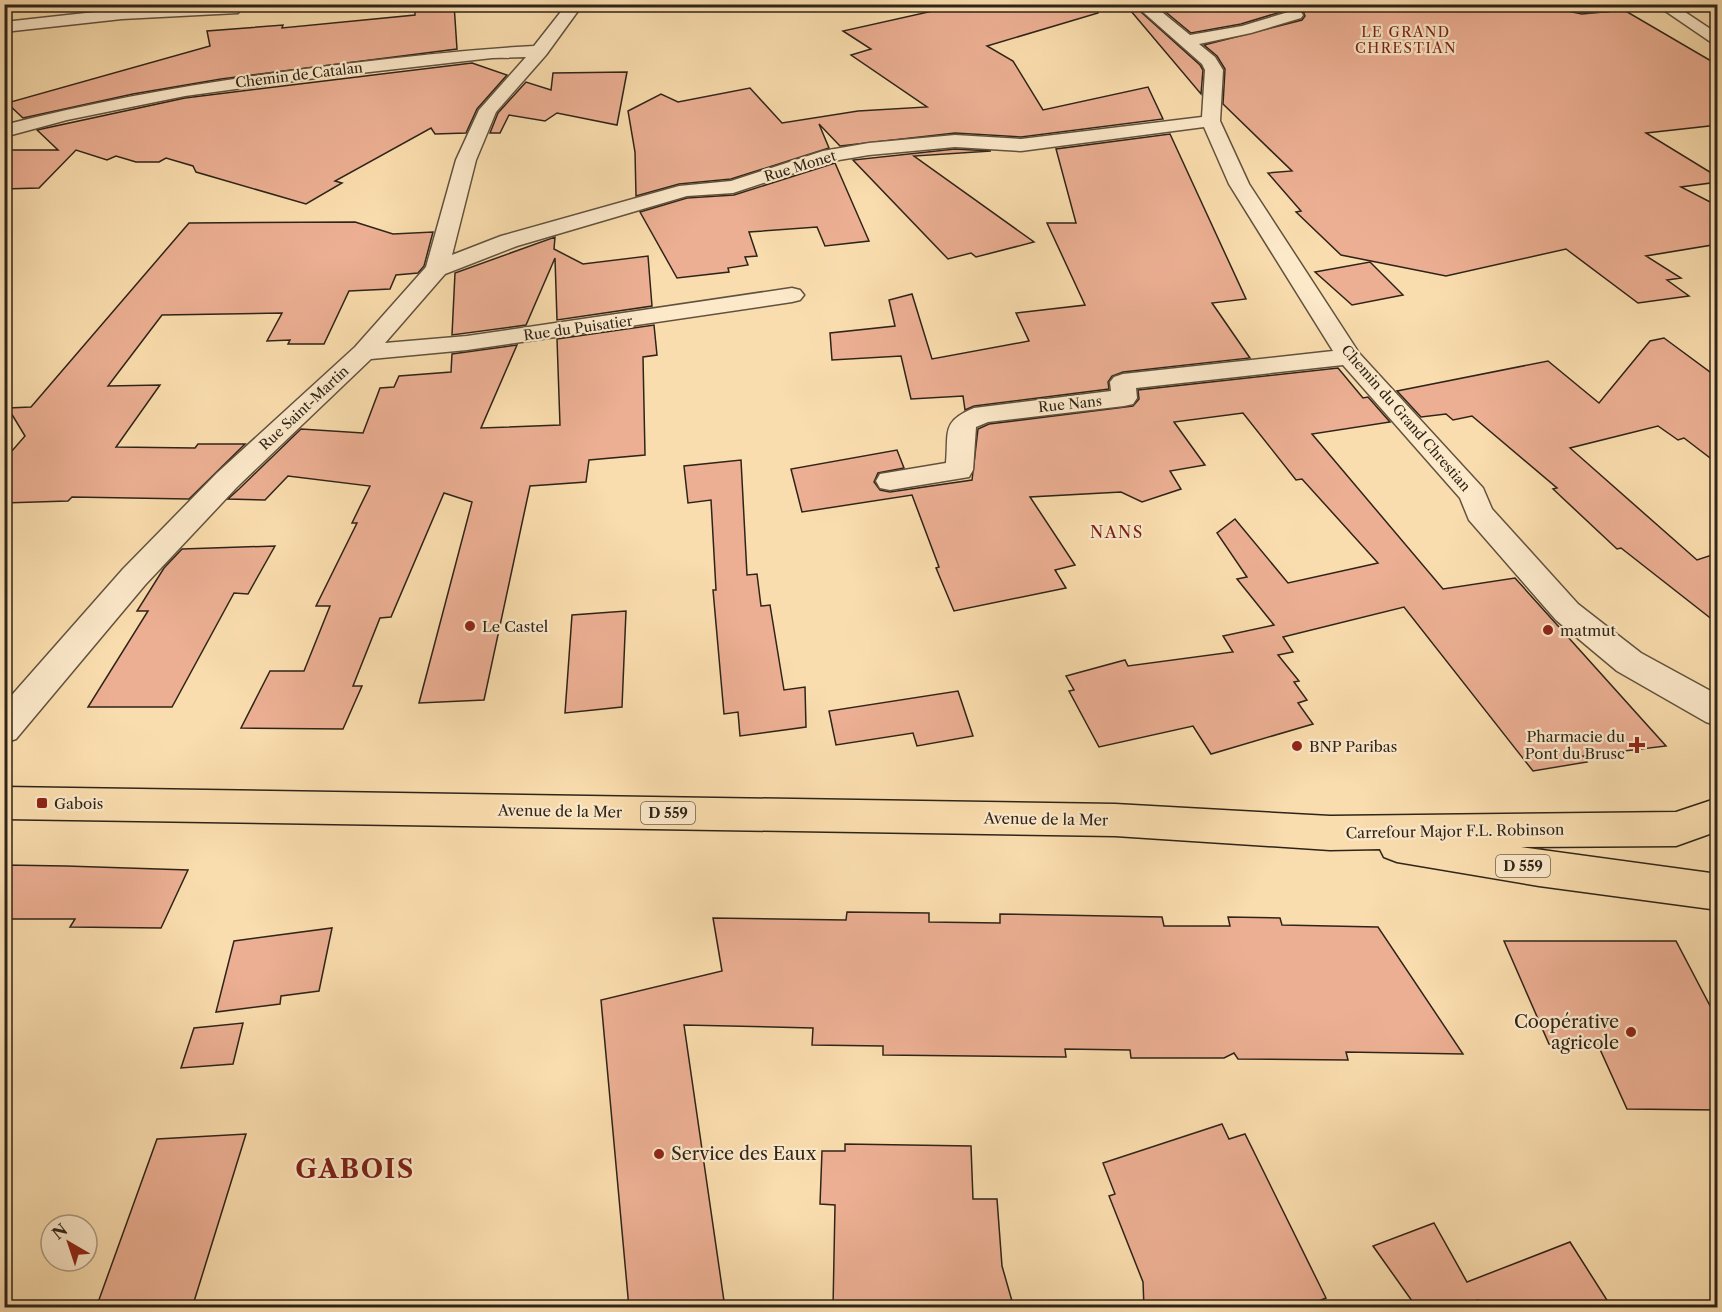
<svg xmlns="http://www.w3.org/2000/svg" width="1722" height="1312" viewBox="0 0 1722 1312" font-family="'Libre Caslon Text',serif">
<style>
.building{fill:#ecaf93;stroke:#2e2419;stroke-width:1.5}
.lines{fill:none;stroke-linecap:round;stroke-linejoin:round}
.minor-casing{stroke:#61523e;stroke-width:3}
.major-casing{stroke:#2e2419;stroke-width:3}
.minor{fill:#fce9ca;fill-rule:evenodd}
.major{fill:#faddae;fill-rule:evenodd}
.poi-dot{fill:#8f2418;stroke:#fce9ca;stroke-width:2}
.labels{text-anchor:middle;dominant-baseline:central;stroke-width:4.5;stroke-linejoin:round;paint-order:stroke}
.far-neighbourhood-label{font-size:14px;letter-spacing:1.5px;fill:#7a1f14;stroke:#fce9ca}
.far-street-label{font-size:14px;fill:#2e2419;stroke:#fce9ca}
.shield{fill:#fce9ca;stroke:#6c5f4e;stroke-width:1.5}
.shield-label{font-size:14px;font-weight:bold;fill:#2e2419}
.poi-label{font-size:15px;fill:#2e2419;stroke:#fce9ca;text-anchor:start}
.street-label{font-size:15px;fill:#2e2419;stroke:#fce9ca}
.neighbourhood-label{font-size:16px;letter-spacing:1.5px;fill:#7a1f14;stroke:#fce9ca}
.near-poi-label{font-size:18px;fill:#2e2419;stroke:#fce9ca;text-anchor:end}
.near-district-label{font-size:26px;font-weight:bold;letter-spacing:1.5px;fill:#7a1f14;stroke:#fce9ca}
</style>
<rect width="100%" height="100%" fill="#faddae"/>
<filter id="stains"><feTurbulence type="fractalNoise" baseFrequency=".00333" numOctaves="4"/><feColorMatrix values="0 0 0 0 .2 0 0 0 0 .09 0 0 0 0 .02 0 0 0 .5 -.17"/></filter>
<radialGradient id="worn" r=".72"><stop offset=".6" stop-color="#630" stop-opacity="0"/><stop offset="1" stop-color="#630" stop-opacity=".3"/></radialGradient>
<g class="building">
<path d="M 454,4 L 457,49 L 221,79 L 133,94 L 23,118 L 7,103 L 210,46 L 207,31 L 283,25 L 282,28 L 415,15 L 415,8 Z"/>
<path d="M 964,4 L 1096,4 L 1098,13 L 987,46 L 1013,61 L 1043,110 L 1148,87 L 1163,119 L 1021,137 L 955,133 L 840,146 L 819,124 L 829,148 L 731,179 L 679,184 L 636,196 L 635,152 L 628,111 L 661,94 L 678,102 L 750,88 L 782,123 L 858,111 L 927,107 L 851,55 L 871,49 L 843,31 Z"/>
<path d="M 1125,4 L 1132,4 L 1200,65 L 1203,70 L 1201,94 Z"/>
<path d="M 1156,4 L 1556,4 L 1563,10 L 1582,14 L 1624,10 L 1718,65 L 1718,125 L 1646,133 L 1718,177 L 1718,182 L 1681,187 L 1718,206 L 1718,244 L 1646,256 L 1681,278 L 1667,280 L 1689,296 L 1638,303 L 1566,249 L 1446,276 L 1341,255 L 1296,212 L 1301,211 L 1268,173 L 1292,171 L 1223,104 L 1225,69 L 1217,56 L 1204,45 L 1302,20 L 1305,16 L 1303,11 L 1294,8 L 1241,24 L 1191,33 Z"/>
<path d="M 472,63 L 507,75 L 477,109 L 466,133 L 435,134 L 431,128 L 335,181 L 342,183 L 306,204 L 196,172 L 193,166 L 166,158 L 159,162 L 136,162 L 116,156 L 107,160 L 76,150 L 39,188 L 4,189 L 4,150 L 58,150 L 37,130 L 185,98 Z"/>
<path d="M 627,72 L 617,125 L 557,113 L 545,121 L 509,115 L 500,133 L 490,133 L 498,113 L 526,82 L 551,90 L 553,73 Z"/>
<path d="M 1170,134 L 1246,299 L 1212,303 L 1250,358 L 1123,372 L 1112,376 L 1108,382 L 1109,389 L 974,406 L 965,410 L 963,396 L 911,399 L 901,356 L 832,360 L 830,333 L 895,326 L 889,300 L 912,294 L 932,359 L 1029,341 L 1016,313 L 1085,305 L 1047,223 L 1076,223 L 1056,149 Z"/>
<path d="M 955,149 L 991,151 L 914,156 L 1034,242 L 976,257 L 971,253 L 948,259 L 853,160 Z"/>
<path d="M 835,163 L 869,241 L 825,246 L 817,227 L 749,232 L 757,256 L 745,257 L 748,265 L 728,268 L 729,272 L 677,278 L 640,212 L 687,198 L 734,195 Z"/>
<path d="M 355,222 L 393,234 L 433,232 L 424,266 L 418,273 L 396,275 L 390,289 L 349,291 L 324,344 L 288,344 L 290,340 L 267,341 L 282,313 L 162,315 L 108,386 L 160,385 L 116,447 L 195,448 L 198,444 L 245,444 L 189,499 L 72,497 L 68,501 L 4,503 L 4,460 L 25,436 L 8,408 L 31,407 L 189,223 Z"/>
<path d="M 555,237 L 554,249 L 583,264 L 648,256 L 652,306 L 557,320 L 555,258 L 526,325 L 452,335 L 455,273 Z"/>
<path d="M 1370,262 L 1403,295 L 1352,305 L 1315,272 Z"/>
<path d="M 654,325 L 657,355 L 643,357 L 645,455 L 589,460 L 586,482 L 530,486 L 484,700 L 419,703 L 472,502 L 444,493 L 391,617 L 380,618 L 353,686 L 362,686 L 343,729 L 241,728 L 270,671 L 304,671 L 330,606 L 316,606 L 357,523 L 352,523 L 370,486 L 288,476 L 265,500 L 228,499 L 239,489 L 301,429 L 363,433 L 380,388 L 394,387 L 399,376 L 451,372 L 452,354 L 517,345 L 481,428 L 560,425 L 557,339 Z"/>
<path d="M 1664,338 L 1718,378 L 1718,464 L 1684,438 L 1678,440 L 1658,426 L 1570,448 L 1697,560 L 1718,553 L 1718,624 L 1621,548 L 1617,549 L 1553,489 L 1557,488 L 1472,416 L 1453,420 L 1446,414 L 1421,417 L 1397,391 L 1548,361 L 1599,403 L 1650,341 Z"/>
<path d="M 1338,368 L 1363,398 L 1368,397 L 1390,422 L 1312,434 L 1443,589 L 1515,578 L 1666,746 L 1583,756 L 1587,762 L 1533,771 L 1404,607 L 1283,637 L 1293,652 L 1278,655 L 1299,681 L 1294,682 L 1307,700 L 1298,703 L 1313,724 L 1211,754 L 1193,726 L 1099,747 L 1069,691 L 1074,690 L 1066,676 L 1125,660 L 1128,666 L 1233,652 L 1223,636 L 1274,625 L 1237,579 L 1247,577 L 1217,533 L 1235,519 L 1288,583 L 1378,563 L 1302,479 L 1296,480 L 1243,413 L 1174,422 L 1205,465 L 1170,471 L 1181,489 L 1142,502 L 1121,492 L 1030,497 L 1075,565 L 1055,570 L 1066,588 L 954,611 L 936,568 L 939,567 L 912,495 L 802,512 L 791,469 L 897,450 L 904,468 L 878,473 L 874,482 L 880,490 L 890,492 L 972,480 L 978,429 L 989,424 L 1133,406 L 1139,399 L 1138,390 Z"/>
<path d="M 741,460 L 747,575 L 757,574 L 761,606 L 770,605 L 784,690 L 805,687 L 806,727 L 740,736 L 738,712 L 724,714 L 713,590 L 716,590 L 711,500 L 688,503 L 684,466 Z"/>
<path d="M 275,546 L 248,594 L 234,593 L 172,707 L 88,707 L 148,611 L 137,611 L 164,568 L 182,549 Z"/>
<path d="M 626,611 L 622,707 L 565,713 L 572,615 Z"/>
<path d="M 958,691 L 973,736 L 917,746 L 913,733 L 836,745 L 829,711 Z"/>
<path d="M 4,865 L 66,866 L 188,870 L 161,928 L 70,927 L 75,919 L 4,919 Z"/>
<path d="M 847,912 L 929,913 L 929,922 L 1000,923 L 1000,914 L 1162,917 L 1164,926 L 1230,926 L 1228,917 L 1280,918 L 1282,925 L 1378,927 L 1463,1054 L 1346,1052 L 1348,1060 L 1238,1059 L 1234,1053 L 1224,1058 L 1131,1058 L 1130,1050 L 1065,1049 L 1066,1057 L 883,1055 L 883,1046 L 812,1045 L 813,1028 L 684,1025 L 725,1308 L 629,1308 L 601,1000 L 722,971 L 713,918 L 846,920 Z"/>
<path d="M 332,928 L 319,991 L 281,996 L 280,1004 L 216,1012 L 234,941 Z"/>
<path d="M 1504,941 L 1676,941 L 1718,1021 L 1718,1110 L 1627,1109 L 1598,1045 L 1549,1044 Z"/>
<path d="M 243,1023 L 233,1064 L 181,1068 L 194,1028 Z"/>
<path d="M 1222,1124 L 1229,1139 L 1245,1134 L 1326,1298 L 1302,1308 L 1144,1308 L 1143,1282 L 1109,1196 L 1115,1194 L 1103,1163 Z"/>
<path d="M 246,1134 L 192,1308 L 96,1308 L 157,1139 Z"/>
<path d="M 845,1144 L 971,1146 L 973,1199 L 997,1199 L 1002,1266 L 1014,1308 L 833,1308 L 835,1205 L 820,1204 L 822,1151 L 845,1151 Z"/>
<path d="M 1434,1223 L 1467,1282 L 1570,1242 L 1612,1308 L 1482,1308 L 1478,1300 L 1456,1308 L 1417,1308 L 1373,1246 Z"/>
</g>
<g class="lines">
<defs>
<g id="minor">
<path d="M 567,4 L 583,4 L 546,55 L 496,112 L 476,160 L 452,255 L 501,236 L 679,186 L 731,181 L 823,151 L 869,143 L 955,135 L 1021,139 L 1202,117 L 1205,70 L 1202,64 L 1134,4 L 1152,4 L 1190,35 L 1242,26 L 1295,10 L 1301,12 L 1303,15 L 1301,18 L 1251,33 L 1199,44 L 1215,57 L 1223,70 L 1220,121 L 1249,184 L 1359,353 L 1483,488 L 1492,509 L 1578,604 L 1641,653 L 1718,695 L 1718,726 L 1706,722 L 1617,671 L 1556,620 L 1469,520 L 1460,498 L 1343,365 L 1136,388 L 1137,398 L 1133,404 L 1124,406 L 988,422 L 976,427 L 973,470 L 969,477 L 890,490 L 880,488 L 876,481 L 880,474 L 946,463 C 949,431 941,422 974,408 L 1111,391 L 1110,382 L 1114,377 L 1123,374 L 1333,351 L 1229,184 L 1204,127 L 1021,151 L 955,147 L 869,155 L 827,162 L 733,193 L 687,196 L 517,246 L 445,274 L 385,343 L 467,336 L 792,288 L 800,290 L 804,295 L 800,300 L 792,302 L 467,350 L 371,359 L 237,487 L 145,585 L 16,739 L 4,743 L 4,704 L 123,569 L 217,473 L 355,347 L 426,267 L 456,160 L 479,110 L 526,57 L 492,58 L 308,79 L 185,96 L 67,120 L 4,137 L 4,125 C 119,95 235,77 353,63 C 413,56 473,49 534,46 Z"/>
<path d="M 1558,4 L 1630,4 C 1620,14 1567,15 1558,4 Z"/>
<path d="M 1655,4 L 1673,4 L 1718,34 L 1718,47 Z"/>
<path d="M 232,5 L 238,7 L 240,10 L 238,13 L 122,19 L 4,32 L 4,22 L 122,9 Z"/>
</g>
<path id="major" d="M 4,787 L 1115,804 L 1330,816 L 1676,812 L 1718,798 L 1718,831 L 1676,846 L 1521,847 L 1718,874 L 1718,910 L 1539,886 L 1397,862 L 1384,857 L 1380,849 L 1330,850 L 1115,836 L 4,819 Z"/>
</defs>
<use href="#minor" class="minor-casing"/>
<use href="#major" class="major-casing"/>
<use href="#minor" class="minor"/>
<use href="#major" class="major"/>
</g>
<g class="poi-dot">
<circle cx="470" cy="626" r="6"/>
<circle cx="1548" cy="630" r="6"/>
<path d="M1634 736h6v6h6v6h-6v6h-6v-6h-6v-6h6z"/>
<circle cx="1297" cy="746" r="6"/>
<rect x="36" y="797" width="12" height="12" rx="3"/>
<circle cx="1631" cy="1032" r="6"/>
<circle cx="659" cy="1154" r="6"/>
</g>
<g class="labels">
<g class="far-neighbourhood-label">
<text x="1406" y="32">LE GRAND<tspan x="1406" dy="16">CHRESTIAN</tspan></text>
</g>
<g class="far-street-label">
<text transform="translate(299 75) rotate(-7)">Chemin de Catalan</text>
<text transform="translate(800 166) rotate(-17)">Rue Monet</text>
<text transform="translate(578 328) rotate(-8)">Rue du Puisatier</text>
<text transform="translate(1070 404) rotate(-6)">Rue Nans</text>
<text transform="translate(304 408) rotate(-43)">Rue Saint-Martin</text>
<text transform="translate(1406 418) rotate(49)">Chemin du Grand Chrestian</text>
</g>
<g class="shield">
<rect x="641" y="802" width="54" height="22" rx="4.5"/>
<rect x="1496" y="855" width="54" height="22" rx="4.5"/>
</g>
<g class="shield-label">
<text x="668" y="813">D 559</text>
<text x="1523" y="866">D 559</text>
</g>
<g class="poi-label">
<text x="482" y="626">Le Castel</text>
<text x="1560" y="630">matmut</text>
<text x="1625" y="736" text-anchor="end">Pharmacie du<tspan x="1625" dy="17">Pont du Brusc</tspan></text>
<text x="1309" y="746">BNP Paribas</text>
<text x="54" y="803">Gabois</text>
</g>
<g class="street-label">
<text transform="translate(560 811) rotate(1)">Avenue de la Mer</text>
<text transform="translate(1046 819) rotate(1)">Avenue de la Mer</text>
<text transform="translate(1455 831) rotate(-1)">Carrefour Major F.L. Robinson</text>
</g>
<g class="neighbourhood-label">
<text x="1117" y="532">NANS</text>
</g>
<g class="near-poi-label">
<text x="1619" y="1022">Coopérative<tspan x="1619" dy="21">agricole</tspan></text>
<text x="671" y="1154" text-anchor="start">Service des Eaux</text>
</g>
<g class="near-district-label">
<text x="355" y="1169">GABOIS</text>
</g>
</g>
<rect width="1722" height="1312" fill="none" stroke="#faddae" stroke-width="24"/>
<rect x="6" y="6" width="1710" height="1300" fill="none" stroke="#2e2419" stroke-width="3"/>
<rect x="12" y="12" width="1698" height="1288" fill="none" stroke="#2e2419" stroke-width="1.5"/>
<g transform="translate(69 1243) rotate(321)"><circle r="28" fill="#fce9ca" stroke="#aa9a83" stroke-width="1.5"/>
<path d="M0-4.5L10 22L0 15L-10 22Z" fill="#8f2418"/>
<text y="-9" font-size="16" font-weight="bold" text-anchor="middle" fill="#2e2419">N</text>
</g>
<rect width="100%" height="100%" filter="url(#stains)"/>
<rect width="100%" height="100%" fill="url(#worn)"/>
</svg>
